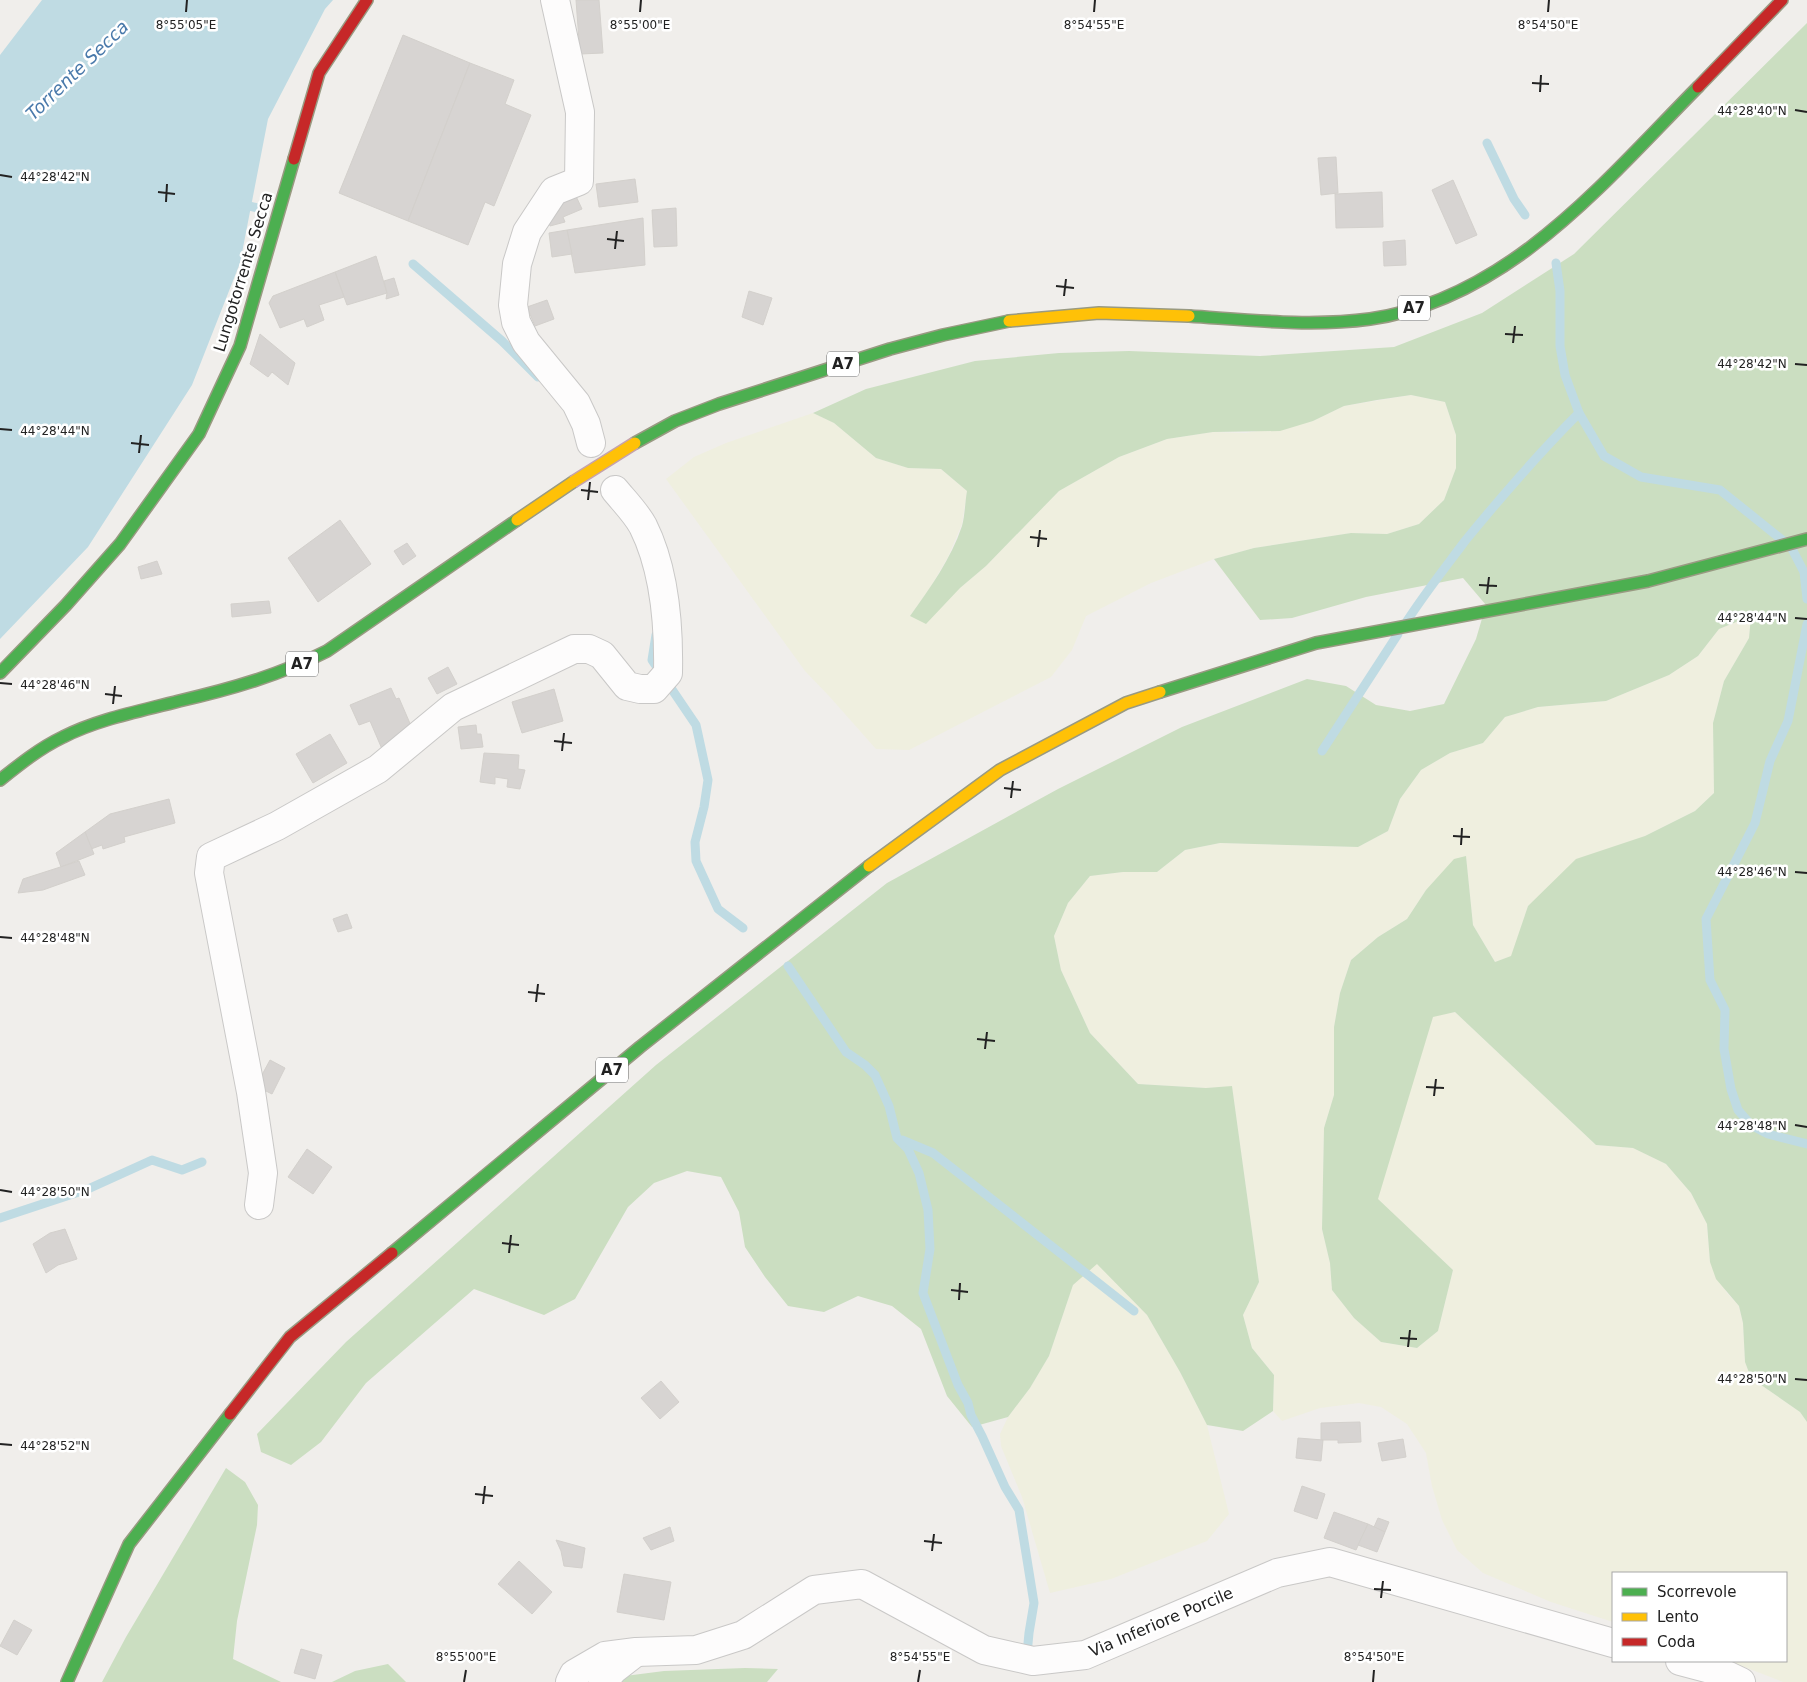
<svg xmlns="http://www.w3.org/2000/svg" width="1807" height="1682" viewBox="0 0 1807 1682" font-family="'DejaVu Sans',sans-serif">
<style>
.farmland{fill:#efefdf}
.forest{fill:#cbdec1}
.water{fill:#bfdbe3}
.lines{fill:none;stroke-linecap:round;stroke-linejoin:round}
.stream{stroke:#bfdbe3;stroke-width:9}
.building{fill:#d7d4d2;stroke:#d3d0cc}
.street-casing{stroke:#c9c8c7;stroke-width:30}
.fast-casing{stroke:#999a82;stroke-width:14}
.slow-casing{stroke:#999a82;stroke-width:14}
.jam-casing{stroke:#999a82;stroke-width:14}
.street{stroke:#fdfcfc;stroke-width:28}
.fast{stroke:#4caf50;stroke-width:11}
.slow{stroke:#ffc107;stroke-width:11}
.jam{stroke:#c62828;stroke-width:11}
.slow-bridge-casing{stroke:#c5a2ac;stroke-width:14;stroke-linecap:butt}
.slow-bridge{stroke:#ffc107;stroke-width:11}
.ticks{fill:none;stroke:#222;stroke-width:2}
.labels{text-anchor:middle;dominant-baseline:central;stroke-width:5;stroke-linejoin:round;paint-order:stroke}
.shield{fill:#fff;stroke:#646464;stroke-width:1}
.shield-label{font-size:15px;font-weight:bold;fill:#222}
.street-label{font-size:16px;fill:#222;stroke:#fff}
.water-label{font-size:18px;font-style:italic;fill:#4a7aab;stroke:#fff}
.ticks-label{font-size:12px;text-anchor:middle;fill:#222;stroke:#fff;stroke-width:5;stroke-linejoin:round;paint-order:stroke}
</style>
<rect width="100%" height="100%" fill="#f0eeeb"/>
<g class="farmland">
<path d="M 1411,395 L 1445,402 L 1456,435 L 1456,468 L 1444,500 L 1419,524 L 1387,534 L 1351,533 L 1254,548 L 1214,559 L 1151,583 L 1086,616 L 1072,650 L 1051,677 L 909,750 L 876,749 L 829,696 L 805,671 L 666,479 L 694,457 L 726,443 L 813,413 L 834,423 L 876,458 L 908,468 L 941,469 L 967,491 L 962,524 L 948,557 L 930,588 L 910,616 L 960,588 L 986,566 L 1059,491 L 1119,457 L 1167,439 L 1213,432 L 1246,433 L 1313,421 L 1344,406 Z"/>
<path d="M 1751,616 L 1749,638 L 1724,681 L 1713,723 L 1714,793 L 1695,811 L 1645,836 L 1528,906 L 1512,956 L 1495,962 L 1473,925 L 1466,857 L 1426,890 L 1407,919 L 1378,937 L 1351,960 L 1340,993 L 1334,1027 L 1334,1095 L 1324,1128 L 1322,1229 L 1330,1263 L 1332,1290 L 1354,1318 L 1381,1342 L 1417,1348 L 1438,1331 L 1453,1270 L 1377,1199 L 1433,1016 L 1455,1012 L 1596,1145 L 1633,1148 L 1666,1164 L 1691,1193 L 1707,1224 L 1710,1262 L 1727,1293 L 1739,1306 L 1743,1323 L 1745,1362 L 1751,1378 L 1800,1412 L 1807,1422 L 1807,1682 L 1783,1682 L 1729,1661 L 1786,1661 L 1786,1573 L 1613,1573 L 1613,1622 L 1551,1602 L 1483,1573 L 1457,1550 L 1442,1520 L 1432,1486 L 1426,1453 L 1407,1424 L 1381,1407 L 1359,1403 L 1320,1408 L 1282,1421 L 1273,1411 L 1274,1375 L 1252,1348 L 1243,1315 L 1259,1282 L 1232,1087 L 1206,1088 L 1138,1084 L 1090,1033 L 1061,970 L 1054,936 L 1068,903 L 1090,876 L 1123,872 L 1157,872 L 1185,850 L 1220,843 L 1358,847 L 1388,831 L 1400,799 L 1421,770 L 1450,753 L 1483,743 L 1505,717 L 1538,707 L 1606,701 L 1669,675 L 1698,656 L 1719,629 Z"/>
<path d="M 1097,1263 L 1147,1315 L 1180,1372 L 1207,1425 L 1229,1514 L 1207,1541 L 1111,1579 L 1050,1593 L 1022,1497 L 1001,1446 L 1000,1434 L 1008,1417 L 1030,1388 L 1049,1356 L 1073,1285 Z"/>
</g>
<g class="forest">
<path d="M 1807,23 L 1807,1422 L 1800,1412 L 1751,1378 L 1745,1362 L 1743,1323 L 1739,1306 L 1716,1279 L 1710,1262 L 1707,1224 L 1691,1193 L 1666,1164 L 1633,1148 L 1596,1145 L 1455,1012 L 1433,1017 L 1378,1199 L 1453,1270 L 1438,1331 L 1417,1348 L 1381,1342 L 1354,1318 L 1332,1290 L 1330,1263 L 1322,1229 L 1324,1128 L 1334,1095 L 1334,1027 L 1340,993 L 1351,960 L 1378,937 L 1407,919 L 1426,890 L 1454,859 L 1466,856 L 1473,925 L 1495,962 L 1511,956 L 1528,906 L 1576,859 L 1645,836 L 1695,811 L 1714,793 L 1713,723 L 1724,681 L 1749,638 L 1751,616 L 1719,629 L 1698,656 L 1669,675 L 1606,701 L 1538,707 L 1505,717 L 1483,743 L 1450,753 L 1421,770 L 1400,799 L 1388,831 L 1358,847 L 1220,843 L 1185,850 L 1157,872 L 1123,872 L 1090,876 L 1068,903 L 1054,936 L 1061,970 L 1090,1033 L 1138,1084 L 1206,1088 L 1232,1086 L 1259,1282 L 1243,1315 L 1252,1348 L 1274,1375 L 1273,1411 L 1243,1431 L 1207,1425 L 1180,1372 L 1147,1315 L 1097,1264 L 1073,1285 L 1049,1356 L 1030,1388 L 1008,1417 L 972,1427 L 947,1396 L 921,1329 L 892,1306 L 858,1296 L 824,1312 L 788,1306 L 765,1277 L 745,1247 L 739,1212 L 721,1177 L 687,1171 L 654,1183 L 628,1207 L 575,1299 L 544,1315 L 474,1289 L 366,1383 L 321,1442 L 291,1465 L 261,1452 L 257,1434 L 346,1342 L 656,1065 L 887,883 L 1058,789 L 1182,727 L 1307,679 L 1346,686 L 1376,705 L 1410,711 L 1444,704 L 1476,639 L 1486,605 L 1463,578 L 1366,597 L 1292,618 L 1260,620 L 1214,559 L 1254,548 L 1351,533 L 1387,534 L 1419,524 L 1444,500 L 1456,468 L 1456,435 L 1445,402 L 1411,395 L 1377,400 L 1344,406 L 1313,421 L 1280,431 L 1213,432 L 1167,439 L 1119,457 L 1059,491 L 986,566 L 960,588 L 926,624 L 910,616 C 930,588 951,559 962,526 C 965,515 965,502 967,491 L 941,469 L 908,468 L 876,458 L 834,423 L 813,413 L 866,389 L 975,361 L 1059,353 L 1129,351 L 1260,356 L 1394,347 L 1482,313 L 1574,254 Z"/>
<path d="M 226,1468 L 245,1482 L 258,1505 L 257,1525 L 237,1621 L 233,1659 L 281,1682 L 102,1682 L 126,1637 Z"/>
<path d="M 388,1664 L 406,1682 L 332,1682 L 355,1671 Z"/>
<path d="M 745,1668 L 778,1669 L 767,1682 L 616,1682 L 625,1676 L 664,1671 Z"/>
</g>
<path class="water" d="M 42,0 L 333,0 L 325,9 L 268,119 L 240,263 L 192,385 L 88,547 L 0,639 L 0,55 Z"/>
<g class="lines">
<g class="stream">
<path d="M 1487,143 L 1514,199 L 1525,215"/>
<path d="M 241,204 L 258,208"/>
<path d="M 1556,263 L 1560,291 L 1560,346 L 1565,375 L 1579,413 L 1604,456 L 1641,477 L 1720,490 L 1791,547 L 1804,572 L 1807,599"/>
<path d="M 413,264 L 502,341 L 538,377"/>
<path d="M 1407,621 C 1425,593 1445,568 1465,541 C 1501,497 1538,454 1579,413"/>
<path d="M 1807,624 L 1788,721 L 1770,761 L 1755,823 L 1706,919 L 1710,980 L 1725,1010 L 1724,1049 L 1731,1089 L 1738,1110 L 1751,1125 L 1768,1134 L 1807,1144"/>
<path d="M 656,635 L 652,660 L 696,725 L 708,780 L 704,807 L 695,842 L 696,861 L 718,909 L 743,928"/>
<path d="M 1322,751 L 1398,634"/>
<path d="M 788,966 L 846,1052 L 865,1065 L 875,1075 L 889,1106 L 897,1138 L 908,1149 L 919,1173 L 928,1210 L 930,1249 L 923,1293 L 958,1385 L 968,1403 L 971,1415 L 982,1436 L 1005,1487 L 1019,1510 L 1034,1603 L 1029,1633 L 1027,1654"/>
<path d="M 902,1140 L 933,1153 L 1134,1311"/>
<path d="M 0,1218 L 88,1189 L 152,1160 L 182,1170 L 202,1162"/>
</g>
</g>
<g class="building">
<path d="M 576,0 L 599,0 L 603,53 L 580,54 Z"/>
<path d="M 403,35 L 470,63 L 408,221 L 339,193 Z"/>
<path d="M 470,63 L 514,80 L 505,104 L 531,115 L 494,206 L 485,202 L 468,245 L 408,221 Z"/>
<path d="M 1336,157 L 1338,193 L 1321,195 L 1318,158 Z"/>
<path d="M 635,179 L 638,202 L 599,207 L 596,184 Z"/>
<path d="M 1453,180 L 1477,235 L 1456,244 L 1432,190 Z"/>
<path d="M 1382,192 L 1383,227 L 1336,228 L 1335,194 Z"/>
<path d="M 575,194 L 582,209 L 563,217 L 565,222 L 550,226 L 547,217 L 559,211 L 556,206 Z"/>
<path d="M 676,208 L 677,246 L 654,247 L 652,210 Z"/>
<path d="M 643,218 L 645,265 L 575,273 L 567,230 Z"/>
<path d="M 567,230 L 572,254 L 552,257 L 549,233 Z"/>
<path d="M 1405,240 L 1406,265 L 1384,266 L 1383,242 Z"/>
<path d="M 376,256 L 387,293 L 347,305 L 335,272 Z"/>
<path d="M 335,272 L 344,297 L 319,305 L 324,320 L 307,327 L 304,319 L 280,328 L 269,303 L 273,296 Z"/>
<path d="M 394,278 L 399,295 L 386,299 L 387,293 L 384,281 Z"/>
<path d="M 749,291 L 772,298 L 763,325 L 742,317 Z"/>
<path d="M 547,300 L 554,319 L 535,326 L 527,307 Z"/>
<path d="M 260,334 L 295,363 L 288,385 L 272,372 L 268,377 L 250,364 Z"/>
<path d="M 340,520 L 371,564 L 318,602 L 288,558 Z"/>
<path d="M 407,543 L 416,556 L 403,565 L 394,551 Z"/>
<path d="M 157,561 L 162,574 L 141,579 L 138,567 Z"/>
<path d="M 269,601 L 271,613 L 232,617 L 231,604 Z"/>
<path d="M 448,667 L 457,684 L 437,694 L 428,678 Z"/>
<path d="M 391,688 L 396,699 L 399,698 L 415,735 L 382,749 L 370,721 L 359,725 L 350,705 Z"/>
<path d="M 554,689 L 563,721 L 522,733 L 512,702 Z"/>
<path d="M 476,725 L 477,734 L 481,734 L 483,747 L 461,749 L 458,727 Z"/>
<path d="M 330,734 L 347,763 L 313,783 L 296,754 Z"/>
<path d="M 484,753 L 519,755 L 518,769 L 525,770 L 520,789 L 507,787 L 508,779 L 495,777 L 495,784 L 480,782 Z"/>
<path d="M 169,799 L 175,823 L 124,837 L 125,842 L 103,849 L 102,845 L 91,849 L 85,832 L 110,814 Z"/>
<path d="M 85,832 L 94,854 L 61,867 L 56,853 Z"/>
<path d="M 79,861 L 85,875 L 43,890 L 18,893 L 23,879 Z"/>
<path d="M 347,914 L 352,928 L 338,932 L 333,919 Z"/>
<path d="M 270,1060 L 285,1068 L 272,1094 L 256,1086 Z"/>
<path d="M 307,1149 L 332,1167 L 313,1194 L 288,1177 Z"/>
<path d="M 65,1229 L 77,1259 L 58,1265 L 46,1273 L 33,1244 L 50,1233 Z"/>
<path d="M 661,1381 L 679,1402 L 660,1419 L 641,1398 Z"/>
<path d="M 1360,1422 L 1361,1442 L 1338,1443 L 1338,1440 L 1321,1440 L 1321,1423 Z"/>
<path d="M 1298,1438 L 1323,1440 L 1321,1461 L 1296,1458 Z"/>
<path d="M 1403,1439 L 1406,1457 L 1382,1461 L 1378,1443 Z"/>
<path d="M 1302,1486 L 1325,1494 L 1317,1519 L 1294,1511 Z"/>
<path d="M 1334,1512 L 1368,1524 L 1356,1550 L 1324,1538 Z"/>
<path d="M 1378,1518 L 1389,1522 L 1385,1532 L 1374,1527 Z"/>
<path d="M 1368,1524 L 1385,1532 L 1377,1552 L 1358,1545 Z"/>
<path d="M 670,1527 L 674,1541 L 651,1550 L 643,1538 Z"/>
<path d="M 556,1540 L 585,1548 L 582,1568 L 564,1566 L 561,1551 Z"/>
<path d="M 519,1561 L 552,1592 L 532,1614 L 498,1584 Z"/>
<path d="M 624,1574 L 671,1582 L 664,1620 L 617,1612 Z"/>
<path d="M 14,1620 L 32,1630 L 17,1655 L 0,1646 Z"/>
<path d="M 301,1649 L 322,1655 L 315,1679 L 294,1673 Z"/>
</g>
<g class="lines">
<defs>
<g id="street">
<path d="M 555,0 L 580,112 L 579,181 L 554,191 L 527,232 L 517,264 L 513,305 L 516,322 L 526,342 L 576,403 L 586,424 L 591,443"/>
<path d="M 259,1205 L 263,1173 L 251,1092 L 209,873 L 211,857 L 277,826 L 378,769 L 453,707 L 574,649 L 589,649 L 602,655 L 627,686 L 640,689 L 654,689 L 668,673 C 669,625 665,570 643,526 C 636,513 624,501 615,490"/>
<path d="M 1680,1661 L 1718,1671 L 1741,1682"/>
<path d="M 570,1682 L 574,1674 L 605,1656 L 636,1652 L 696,1650 L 743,1635 L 814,1590 L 862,1584 L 984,1650 L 1033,1661 L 1085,1655 L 1277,1573 L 1330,1562 L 1613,1643"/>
<path d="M 603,1682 L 613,1670 L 635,1653"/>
</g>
<g id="fast">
<path d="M 1189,316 C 1249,320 1310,327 1370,319 C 1509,299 1605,181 1698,87"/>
<path d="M 635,443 L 675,421 L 719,404 L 890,349 L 943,335 L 1009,321"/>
<path d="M 0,673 L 66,605 L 120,544 L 199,434 L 240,346 L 294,159"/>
<path d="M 1160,692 L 1316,643 L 1648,581 L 1807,539"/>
<path d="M 0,780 C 20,764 40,748 63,737 C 98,719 141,711 179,701 C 231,689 280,675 327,651 L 517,520"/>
<path d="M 392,1253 L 640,1047 L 869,866"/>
<path d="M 67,1682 L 129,1544 L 230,1414"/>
</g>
<g id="slow">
<path d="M 1009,321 L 1099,313 L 1189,316"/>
<path d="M 517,520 L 573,482"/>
<path d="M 869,866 L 1000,770 L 1126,703 L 1160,692"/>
</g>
<g id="jam">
<path d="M 1698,87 L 1782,0"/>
<path d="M 294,159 L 319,73 L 367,0"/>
<path d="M 230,1414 L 290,1337 L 392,1253"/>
</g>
</defs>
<use href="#street" class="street-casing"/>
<use href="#fast" class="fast-casing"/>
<use href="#slow" class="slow-casing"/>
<use href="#jam" class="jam-casing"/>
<use href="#street" class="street"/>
<use href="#fast" class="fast"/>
<use href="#slow" class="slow"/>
<use href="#jam" class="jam"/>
<defs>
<path id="slow-bridge" d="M 573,482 L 635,443"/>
</defs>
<use href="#slow-bridge" class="slow-bridge-casing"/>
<use href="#slow-bridge" class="slow-bridge"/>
</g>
<path class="ticks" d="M 186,12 L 187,0M 640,12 L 641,0M 1094,12 L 1095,0M 1548,12 L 1549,0M 1532,83 L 1549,84M 1540,92 L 1541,75M 1795,110 L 1807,112M 0,175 L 12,177M 158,192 L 175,194M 166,202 L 167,184M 607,239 L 624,241M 615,249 L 617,231M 1056,286 L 1074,288M 1064,296 L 1066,279M 1505,334 L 1523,335M 1513,343 L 1515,326M 1795,364 L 1807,365M 0,429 L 12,430M 131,443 L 149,445M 139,453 L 141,435M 581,490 L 598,492M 588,500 L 590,482M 1030,537 L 1047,539M 1038,547 L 1040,530M 1479,585 L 1497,586M 1487,594 L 1489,577M 1795,618 L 1807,619M 0,683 L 12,684M 105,694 L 122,696M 113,704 L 115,686M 554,741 L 572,743M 562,751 L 564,733M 1004,788 L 1021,790M 1011,798 L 1013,781M 1453,836 L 1470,837M 1461,845 L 1462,828M 1795,872 L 1807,873M 0,937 L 12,938M 528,992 L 545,994M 536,1002 L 538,984M 977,1039 L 995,1041M 985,1049 L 987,1032M 1426,1087 L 1444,1088M 1434,1096 L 1436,1079M 1795,1125 L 1807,1127M 0,1190 L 12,1192M 502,1243 L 519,1245M 509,1253 L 511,1235M 951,1290 L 968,1292M 959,1300 L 960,1283M 1400,1338 L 1417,1339M 1408,1347 L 1410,1330M 1795,1379 L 1807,1380M 0,1444 L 12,1445M 475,1494 L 493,1496M 483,1504 L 485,1486M 924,1541 L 942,1543M 932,1551 L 934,1534M 1374,1589 L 1391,1590M 1381,1598 L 1383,1581M 464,1682 L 466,1670M 918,1682 L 920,1670M 1373,1682 L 1374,1670"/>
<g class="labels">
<g class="shield">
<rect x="1398" y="295.5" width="32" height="25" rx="4"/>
<rect x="827" y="351.5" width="32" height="25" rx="4"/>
<rect x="286" y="651.5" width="32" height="25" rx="4"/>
<rect x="596" y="1057.5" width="32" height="25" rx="4"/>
</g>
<g class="shield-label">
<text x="1414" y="308">A7</text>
<text x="843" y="364">A7</text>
<text x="302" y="664">A7</text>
<text x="612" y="1070">A7</text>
</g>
<g class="street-label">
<text transform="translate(243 272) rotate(-73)">Lungotorrente Secca</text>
<text transform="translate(1161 1622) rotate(-23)">Via Inferiore Porcile</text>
</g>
<g class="water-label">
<text transform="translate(77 70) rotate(-44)">Torrente Secca</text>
</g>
</g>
<g class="ticks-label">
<text x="186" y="29">8°55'05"E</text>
<text x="640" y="29">8°55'00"E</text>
<text x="1094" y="29">8°54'55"E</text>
<text x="1548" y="29">8°54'50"E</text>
<text x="1752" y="115">44°28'40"N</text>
<text x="55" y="181">44°28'42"N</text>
<text x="1752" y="368">44°28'42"N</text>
<text x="55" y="435">44°28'44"N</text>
<text x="1752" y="622">44°28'44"N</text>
<text x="55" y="689">44°28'46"N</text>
<text x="1752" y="876">44°28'46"N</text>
<text x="55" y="942">44°28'48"N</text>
<text x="1752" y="1130">44°28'48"N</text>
<text x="55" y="1196">44°28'50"N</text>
<text x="1752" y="1383">44°28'50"N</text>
<text x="55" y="1450">44°28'52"N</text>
<text x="466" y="1661">8°55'00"E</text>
<text x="920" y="1661">8°54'55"E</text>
<text x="1374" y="1661">8°54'50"E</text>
</g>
<rect x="1612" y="1572" width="175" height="90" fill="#ffffff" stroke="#a7a7a7"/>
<rect x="1622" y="1588" width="25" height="8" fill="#4caf50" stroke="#a7a7a7"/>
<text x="1657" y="1597" font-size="15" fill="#222222">Scorrevole</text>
<rect x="1622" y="1613" width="25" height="8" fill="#ffc107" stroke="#a7a7a7"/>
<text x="1657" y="1622" font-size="15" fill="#222222">Lento</text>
<rect x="1622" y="1638" width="25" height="8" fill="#c62828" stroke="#a7a7a7"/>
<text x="1657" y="1647" font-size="15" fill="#222222">Coda</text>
</svg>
